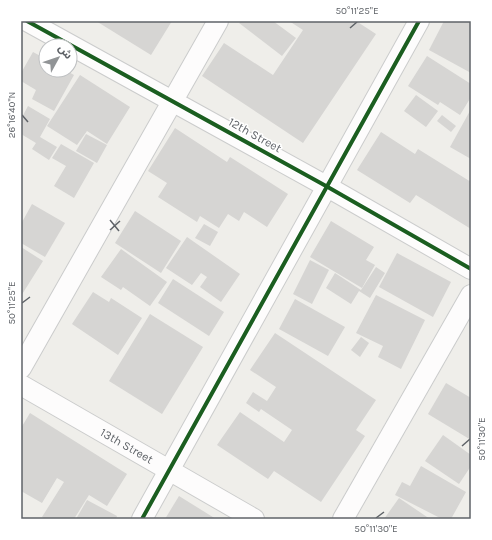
<svg xmlns="http://www.w3.org/2000/svg" width="492" height="540" viewBox="0 0 492 540" font-family="Karla,'Noto Sans Arabic',sans-serif">
<style>
.building{fill:#d6d5d3}
.lines{fill:none;stroke-linecap:round;stroke-linejoin:round}
.street-casing{stroke:#cbcccc;stroke-width:22}
.street{stroke:#fdfcfc;stroke-width:20}
.cycleway-casing{stroke:#fff;stroke-width:6}
.cycleway{stroke:#1b5e20;stroke-width:4}
.ticks{fill:none;stroke:#5f6368;stroke-width:1.5}
.labels{text-anchor:middle;dominant-baseline:central;stroke-width:3;stroke-linejoin:round;paint-order:stroke}
.street-label{font-size:12px;fill:#5f6368;stroke:#fff}
.neatline{fill:none;stroke:#5f6368;stroke-width:1.5}
.ticks-label{font-size:10px;text-anchor:middle;fill:#5f6368}
</style>
<rect width="100%" height="100%" fill="#efeeea"/>
<g class="building">
<path d="M 96,21 L 172,21 L 151,55 Z"/>
<path d="M 241,21 L 273,21 L 296,38 L 282,56 L 239,23 Z"/>
<path d="M 289,21 L 356,21 L 376,34 L 303,143 L 202,76 L 224,43 L 273,75 L 303,30 Z"/>
<path d="M 444,21 L 471,21 L 471,73 L 429,50 Z"/>
<path d="M 33,52 L 46,59 L 46,70 L 65,70 L 74,75 L 54,111 L 32,99 L 36,90 L 21,81 L 21,73 Z"/>
<path d="M 427,56 L 471,84 L 471,97 L 460,115 L 440,102 L 438,105 L 408,86 Z"/>
<path d="M 80,75 L 130,107 L 107,144 L 87,131 L 77,145 L 47,126 Z"/>
<path d="M 416,95 L 438,111 L 426,127 L 404,111 Z"/>
<path d="M 28,106 L 50,119 L 40,137 L 57,147 L 49,160 L 32,149 L 36,143 L 21,134 L 21,119 Z"/>
<path d="M 471,109 L 471,159 L 450,147 Z"/>
<path d="M 442,115 L 456,126 L 451,132 L 437,121 Z"/>
<path d="M 175,128 L 227,162 L 230,157 L 288,194 L 267,227 L 244,212 L 239,221 L 228,214 L 219,228 L 200,216 L 197,222 L 158,197 L 167,183 L 148,171 Z"/>
<path d="M 381,132 L 415,154 L 418,149 L 471,182 L 471,229 L 416,195 L 410,203 L 357,170 Z"/>
<path d="M 86,134 L 107,145 L 97,163 L 76,151 Z"/>
<path d="M 61,144 L 94,163 L 74,198 L 54,186 L 66,166 L 52,158 Z"/>
<path d="M 32,204 L 65,223 L 45,257 L 21,243 L 21,224 Z"/>
<path d="M 135,211 L 181,241 L 161,273 L 115,243 Z"/>
<path d="M 331,221 L 374,247 L 366,260 L 375,265 L 362,288 L 310,257 Z"/>
<path d="M 204,224 L 218,232 L 210,246 L 195,238 Z"/>
<path d="M 187,237 L 240,274 L 221,302 L 200,287 L 207,277 L 201,273 L 192,285 L 166,268 Z"/>
<path d="M 21,247 L 43,261 L 21,296 Z"/>
<path d="M 121,249 L 167,282 L 150,306 L 123,287 L 121,290 L 101,277 Z"/>
<path d="M 397,253 L 451,282 L 433,317 L 379,287 Z"/>
<path d="M 310,260 L 329,270 L 312,304 L 293,294 Z"/>
<path d="M 376,267 L 385,273 L 370,298 L 359,291 L 351,304 L 326,288 L 335,273 L 361,290 Z"/>
<path d="M 173,279 L 224,312 L 209,336 L 158,303 Z"/>
<path d="M 93,292 L 109,302 L 111,298 L 142,318 L 118,355 L 72,324 Z"/>
<path d="M 376,295 L 425,320 L 401,369 L 378,357 L 383,346 L 356,333 Z"/>
<path d="M 295,299 L 345,327 L 328,356 L 279,329 Z"/>
<path d="M 150,314 L 203,347 L 162,414 L 109,381 Z"/>
<path d="M 275,333 L 376,400 L 356,430 L 365,436 L 321,502 L 274,471 L 268,479 L 217,445 L 240,412 L 284,442 L 292,430 L 261,409 L 259,412 L 246,403 L 253,392 L 267,401 L 276,387 L 250,370 Z"/>
<path d="M 361,337 L 369,343 L 360,357 L 351,350 Z"/>
<path d="M 446,383 L 471,398 L 471,440 L 428,414 Z"/>
<path d="M 30,413 L 127,474 L 107,506 L 89,495 L 74,519 L 46,519 L 42,517 L 64,482 L 57,478 L 42,503 L 21,491 L 21,428 Z"/>
<path d="M 443,435 L 471,455 L 471,466 L 459,484 L 425,461 Z"/>
<path d="M 421,466 L 466,492 L 451,519 L 442,519 L 395,495 L 402,482 L 410,486 Z"/>
<path d="M 179,496 L 216,519 L 165,519 Z"/>
<path d="M 399,498 L 430,519 L 384,519 Z"/>
<path d="M 87,500 L 117,516 L 116,519 L 76,519 Z"/>
</g>
<g class="lines">
<defs>
<g id="street">
<path d="M 27,21 L 326,186 L 471,269"/>
<path d="M 21,368 L 218,21"/>
<path id="s1" d="M 21,385 L 254,519"/>
<path d="M 142,519 L 419,21"/>
<path d="M 343,519 L 471,295"/>
</g>
</defs>
<use href="#street" class="street-casing"/>
<use href="#street" class="street"/>
<defs>
<g id="cycleway">
<path d="M 27,21 L 326,186 L 471,269"/>
<path d="M 142,519 L 419,21"/>
</g>
</defs>
<use href="#cycleway" class="cycleway-casing"/>
<use href="#cycleway" class="cycleway"/>
</g>
<path class="ticks" d="M 350,28 L 357,22M 22,115 L 28,122M 110,220 L 119,231M 110,230 L 120,221M 22,303 L 30,297M 462,446 L 470,439M 376,518 L 384,512"/>
<g class="labels">
<g class="street-label">
<text transform="translate(255 135) rotate(29)">12th Street</text>
<text stroke="none"><textPath href="#s1" startOffset="122">13th Street</textPath></text>
</g>
</g>
<rect width="492" height="540" fill="none" stroke="#ffffff" stroke-width="44"/>
<g transform="translate(58 58) rotate(50)"><circle r="19" fill="#ffffff" stroke="#bfc1c3"/>
<path d="M0-3L7 15L0 10L-7 15Z" fill="#919496"/>
<text y="-6" font-size="11" font-weight="bold" text-anchor="middle" fill="#5f6368">ش</text>
</g>
<rect x="22" y="22" width="448" height="496" class="neatline"/>
<g class="ticks-label">
<text x="357" y="14">50°11'25"E</text>
<text transform="translate(11 115) rotate(-90)" y="4">26°16'40"N</text>
<text transform="translate(11 303) rotate(-90)" y="4">50°11'25"E</text>
<text transform="translate(481 439) rotate(-90)" y="4">50°11'30"E</text>
<text x="376" y="532">50°11'30"E</text>
</g>
</svg>
